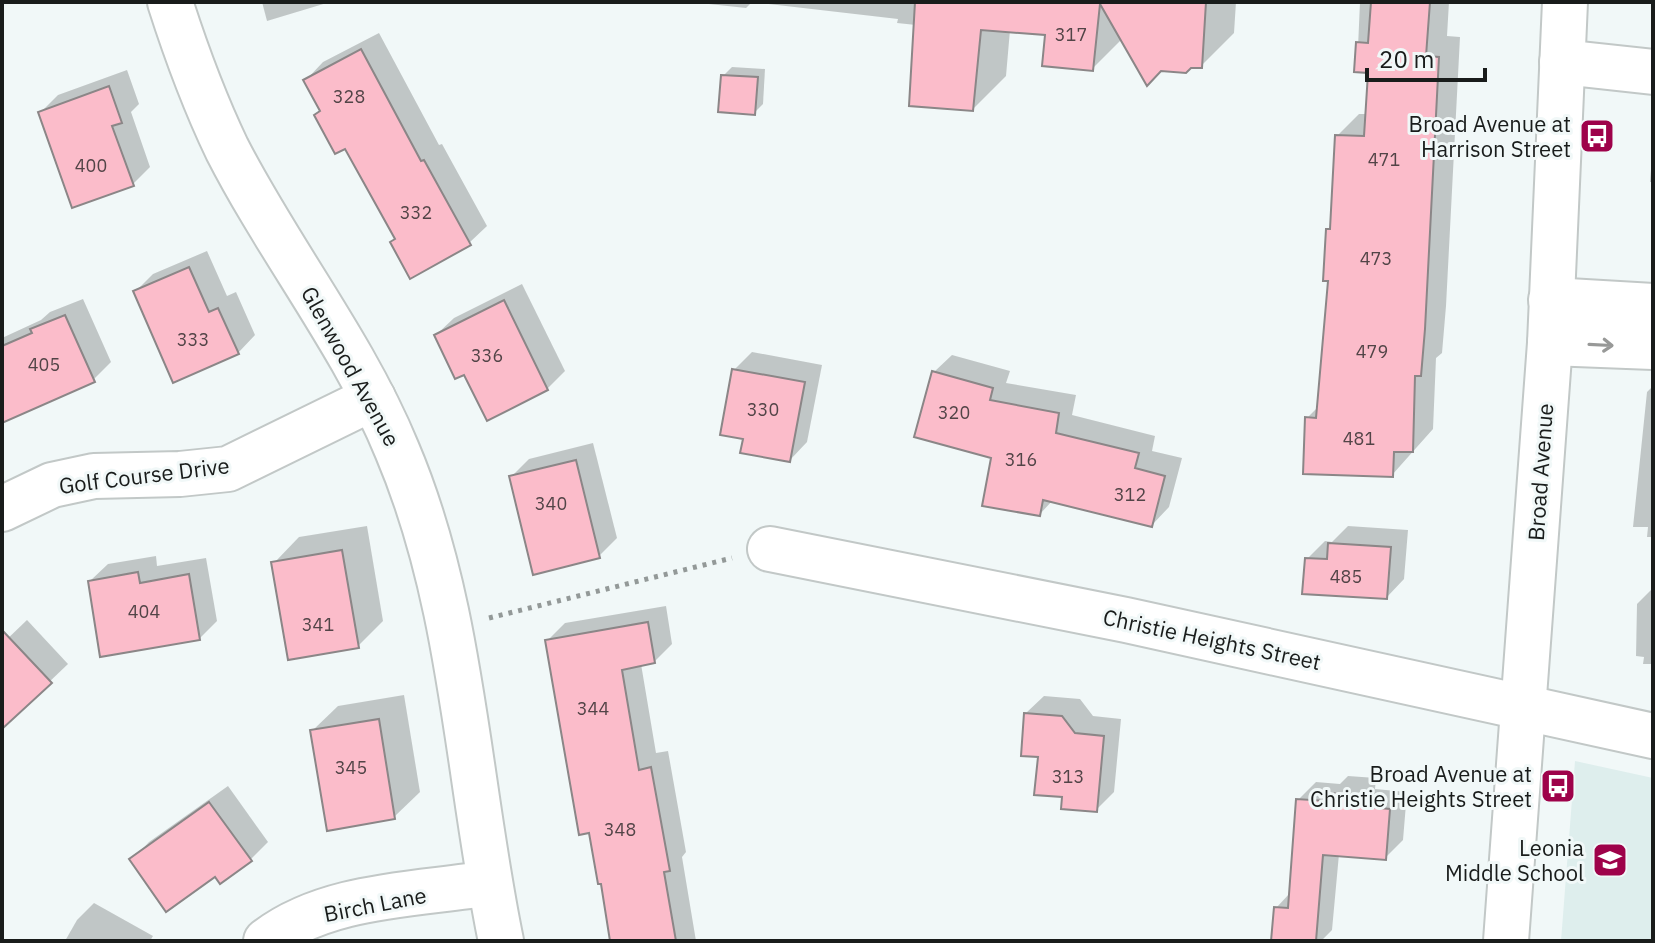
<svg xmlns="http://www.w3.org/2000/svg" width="1655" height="943" viewBox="0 0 1655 943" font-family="'IBM Plex Sans',sans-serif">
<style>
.built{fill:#deeeed}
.shadow{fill:#0003}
.building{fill:#fbbcca;stroke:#8b8687;stroke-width:2}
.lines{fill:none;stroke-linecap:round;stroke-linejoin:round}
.minor-casing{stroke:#c2c8c7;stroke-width:48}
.path{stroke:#939998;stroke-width:5;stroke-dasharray:4 6;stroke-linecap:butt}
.minor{stroke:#fff;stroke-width:44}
.oneway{stroke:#989998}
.labels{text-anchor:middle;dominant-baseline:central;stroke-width:6;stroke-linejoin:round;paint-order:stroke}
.number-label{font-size:18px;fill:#524447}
.poi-label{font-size:22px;fill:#191c1b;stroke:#f1f8f8;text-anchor:end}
.street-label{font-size:22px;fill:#191c1b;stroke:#f1f8f8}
</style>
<rect width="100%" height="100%" fill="#f1f8f8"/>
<path class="built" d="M 1575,761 L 1653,778 L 1653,941 L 1561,941 Z"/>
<g class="shadow">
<path d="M 262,2 L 330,2 L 267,21 Z"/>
<path d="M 690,2 L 1236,2 L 1234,33 L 1201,66 L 1122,39 L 1092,69 L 1047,33 L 1010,30 L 1006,76 L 973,109 L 916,25 L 897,23 L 898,19 L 752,2 L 746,8 Z"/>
<path d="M 1360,2 L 1449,2 L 1447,36 L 1460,37 L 1446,306 L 1442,353 L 1436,358 L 1433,429 L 1392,475 L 1307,418 L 1319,406 L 1330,280 L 1328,230 L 1332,227 L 1337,136 L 1359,114 L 1368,114 L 1371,71 L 1357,70 Z"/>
<path d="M 379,33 L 439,145 L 442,144 L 487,226 L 469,243 L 397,238 L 306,80 L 323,62 Z"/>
<path d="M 732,67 L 765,69 L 763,104 L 754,113 L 723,76 Z"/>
<path d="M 127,70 L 139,104 L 131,112 L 150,167 L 133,184 L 40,113 L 58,95 Z"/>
<path d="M 1653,144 L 1653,182 L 1650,182 Z"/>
<path d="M 207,251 L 227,296 L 236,292 L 255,335 L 238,353 L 135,292 L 153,274 Z"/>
<path d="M 522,284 L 565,371 L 547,389 L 465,372 L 436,335 L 454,318 Z"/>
<path d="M 83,299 L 111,362 L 93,380 L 2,421 L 2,338 L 41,320 L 50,312 Z"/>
<path d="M 752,352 L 822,365 L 807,442 L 790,460 L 745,437 L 734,370 Z"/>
<path d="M 952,355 L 1010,371 L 1006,383 L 1076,395 L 1072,415 L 1155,436 L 1152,451 L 1182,458 L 1169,507 L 1152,525 L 1053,500 L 1040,514 L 994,457 L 934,372 Z"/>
<path d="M 1653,386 L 1653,537 L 1647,537 L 1648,527 L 1633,527 L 1647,392 Z"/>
<path d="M 593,443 L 617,538 L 599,556 L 511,477 L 529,459 Z"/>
<path d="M 367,526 L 383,621 L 358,646 L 274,563 L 299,537 Z"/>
<path d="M 1348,526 L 1408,530 L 1404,579 L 1387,597 L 1307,559 L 1325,541 L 1332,542 Z"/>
<path d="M 156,556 L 157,566 L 206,558 L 217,621 L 199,639 L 90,581 L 108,564 Z"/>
<path d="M 1653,588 L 1653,664 L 1643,664 L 1644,657 L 1636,656 L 1637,604 Z"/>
<path d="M 666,606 L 672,644 L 654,662 L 641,664 L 656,753 L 668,751 L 686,852 L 682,857 L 696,941 L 612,941 L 603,881 L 547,641 L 565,623 Z"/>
<path d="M 27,620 L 68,664 L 2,727 L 2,644 Z"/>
<path d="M 404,695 L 420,792 L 394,817 L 312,731 L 338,706 Z"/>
<path d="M 1044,696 L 1080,699 L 1093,716 L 1121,719 L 1114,792 L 1096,810 L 1064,795 L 1040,755 L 1026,713 Z"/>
<path d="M 1348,776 L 1376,778 L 1375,789 L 1407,792 L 1403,840 L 1385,858 L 1339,854 L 1332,930 L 1321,941 L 1273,941 L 1276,908 L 1291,892 L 1298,800 L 1316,782 L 1340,784 Z"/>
<path d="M 228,786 L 268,842 L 250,860 L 216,874 L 132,860 L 149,842 Z"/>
<path d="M 94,903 L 153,936 L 150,941 L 65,941 L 77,920 Z"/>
</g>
<g class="building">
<path d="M 915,2 L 1206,2 L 1202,68 L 1191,68 L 1186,73 L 1161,71 L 1147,86 L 1100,4 L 1093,71 L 1042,66 L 1045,35 L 981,30 L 973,111 L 909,106 Z"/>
<path d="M 1371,2 L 1430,2 L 1426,56 L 1439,57 L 1425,329 L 1421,376 L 1415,376 L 1413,452 L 1394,452 L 1393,477 L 1303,474 L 1305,417 L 1316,418 L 1328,281 L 1323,281 L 1326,229 L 1330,229 L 1335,135 L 1364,136 L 1368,73 L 1354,72 L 1356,42 L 1368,43 Z"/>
<path d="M 361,49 L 421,161 L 424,160 L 471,245 L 410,279 L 390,242 L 395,239 L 345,149 L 335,154 L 314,115 L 320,111 L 303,80 Z"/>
<path d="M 721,75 L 758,77 L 755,115 L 718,112 Z"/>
<path d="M 109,86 L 122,123 L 112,126 L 134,186 L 72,208 L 38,112 Z"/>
<path d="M 189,267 L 209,312 L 218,308 L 239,354 L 173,383 L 133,291 Z"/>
<path d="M 504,300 L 548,390 L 487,421 L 464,375 L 455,379 L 434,335 Z"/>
<path d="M 65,315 L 95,382 L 2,423 L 2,346 L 32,333 L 30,329 Z"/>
<path d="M 732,369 L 805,382 L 790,462 L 740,453 L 743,439 L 720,435 Z"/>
<path d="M 932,371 L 993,388 L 990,400 L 1059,413 L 1056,433 L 1139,453 L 1135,468 L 1165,476 L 1152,527 L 1043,500 L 1040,516 L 982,506 L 991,458 L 914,437 Z"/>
<path d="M 576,460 L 600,558 L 533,575 L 509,476 Z"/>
<path d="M 1328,543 L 1391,547 L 1387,599 L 1302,594 L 1305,558 L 1327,559 Z"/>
<path d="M 342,550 L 359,648 L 288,660 L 271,562 Z"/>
<path d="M 138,572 L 140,583 L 189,574 L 200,640 L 100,657 L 88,581 Z"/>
<path d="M 648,622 L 655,663 L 622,670 L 639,770 L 651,767 L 670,871 L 664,872 L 676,941 L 610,941 L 601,884 L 598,884 L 589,833 L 579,835 L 545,640 Z"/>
<path d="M 2,630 L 52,683 L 2,729 Z"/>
<path d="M 1024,713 L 1062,716 L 1075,733 L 1104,736 L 1097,812 L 1061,809 L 1062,797 L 1034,795 L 1038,757 L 1021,756 Z"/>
<path d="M 379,719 L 395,819 L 327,831 L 310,730 Z"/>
<path d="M 1328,793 L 1359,795 L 1359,806 L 1390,809 L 1386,860 L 1323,855 L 1316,941 L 1271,941 L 1274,907 L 1288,908 L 1296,799 L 1327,801 Z"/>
<path d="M 209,802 L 252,861 L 220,884 L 215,877 L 166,912 L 129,859 Z"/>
</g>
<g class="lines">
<defs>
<g id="minor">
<path d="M 170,2 C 186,52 204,101 227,149 C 279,251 353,343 397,450 C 463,605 467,777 501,941"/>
<path d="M 1562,62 L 1653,72"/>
<path d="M 1551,300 L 1653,306"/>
<path d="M 1550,343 L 1653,347"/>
<path d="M 2,509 L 52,485 L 94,476 L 180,474 L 228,469 L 373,398"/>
<path d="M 770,549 L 1126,620 L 1653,736"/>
<path d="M 266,941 C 327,894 416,895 489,883"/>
<path d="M 1506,941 L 1550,343 L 1565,2"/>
</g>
</defs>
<use href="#minor" class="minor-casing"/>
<path class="path" d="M 489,618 L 732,558"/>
<use href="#minor" class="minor"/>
</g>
<defs><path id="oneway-shaft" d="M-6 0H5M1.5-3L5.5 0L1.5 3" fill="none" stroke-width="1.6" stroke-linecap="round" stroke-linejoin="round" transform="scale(2)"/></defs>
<use class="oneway" href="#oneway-shaft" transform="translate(1601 345) rotate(3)"/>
<defs>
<symbol id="bus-square" viewBox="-11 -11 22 22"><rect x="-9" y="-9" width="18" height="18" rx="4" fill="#9e024a" stroke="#f1f8f8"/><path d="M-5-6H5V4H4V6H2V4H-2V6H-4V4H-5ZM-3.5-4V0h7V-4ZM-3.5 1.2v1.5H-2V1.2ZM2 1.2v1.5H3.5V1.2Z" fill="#fff"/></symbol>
<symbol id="school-square" viewBox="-11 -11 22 22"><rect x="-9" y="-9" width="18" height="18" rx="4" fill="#9e024a" stroke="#f1f8f8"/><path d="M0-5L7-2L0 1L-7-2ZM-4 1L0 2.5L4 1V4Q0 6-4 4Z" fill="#fff"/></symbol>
</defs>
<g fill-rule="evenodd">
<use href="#bus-square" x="1577" y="116" width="40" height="40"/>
<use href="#bus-square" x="1538" y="766" width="40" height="40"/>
<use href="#school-square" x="1590" y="840" width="40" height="40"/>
</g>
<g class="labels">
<g class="number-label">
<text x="1071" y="34">317</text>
<text x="349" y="96">328</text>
<text x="1384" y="159">471</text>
<text x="91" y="165">400</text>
<text x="416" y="212">332</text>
<text x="1376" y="258">473</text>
<text x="193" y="339">333</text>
<text x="1372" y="351">479</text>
<text x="487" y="355">336</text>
<text x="44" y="364">405</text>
<text x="763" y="409">330</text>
<text x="954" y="412">320</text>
<text x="1359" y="438">481</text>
<text x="1021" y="459">316</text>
<text x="1130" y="494">312</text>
<text x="551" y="503">340</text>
<text x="1346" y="576">485</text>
<text x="144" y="611">404</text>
<text x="318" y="624">341</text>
<text x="593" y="708">344</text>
<text x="351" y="767">345</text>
<text x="1068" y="776">313</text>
<text x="620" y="829">348</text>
</g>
<g class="poi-label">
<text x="1571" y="123">Broad Avenue at<tspan x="1571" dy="25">Harrison Street</tspan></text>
<text x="1532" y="773">Broad Avenue at<tspan x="1532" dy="25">Christie Heights Street</tspan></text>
<text x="1584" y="847">Leonia<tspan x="1584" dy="25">Middle School</tspan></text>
</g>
<g class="street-label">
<text transform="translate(351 366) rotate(61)">Glenwood Avenue</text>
<text transform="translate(1540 472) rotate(-86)">Broad Avenue</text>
<text transform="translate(144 475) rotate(-7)">Golf Course Drive</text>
<text transform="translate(1212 639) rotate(12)">Christie Heights Street</text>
<text transform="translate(375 904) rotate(-11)">Birch Lane</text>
</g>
</g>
<rect width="1655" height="943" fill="none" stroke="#191c1b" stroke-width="8"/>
<path d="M1367 68v12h118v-12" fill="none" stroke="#191c1b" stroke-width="4"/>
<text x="1379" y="68" font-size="24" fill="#191c1b" stroke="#f1f8f8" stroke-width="6" paint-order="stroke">20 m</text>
</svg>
